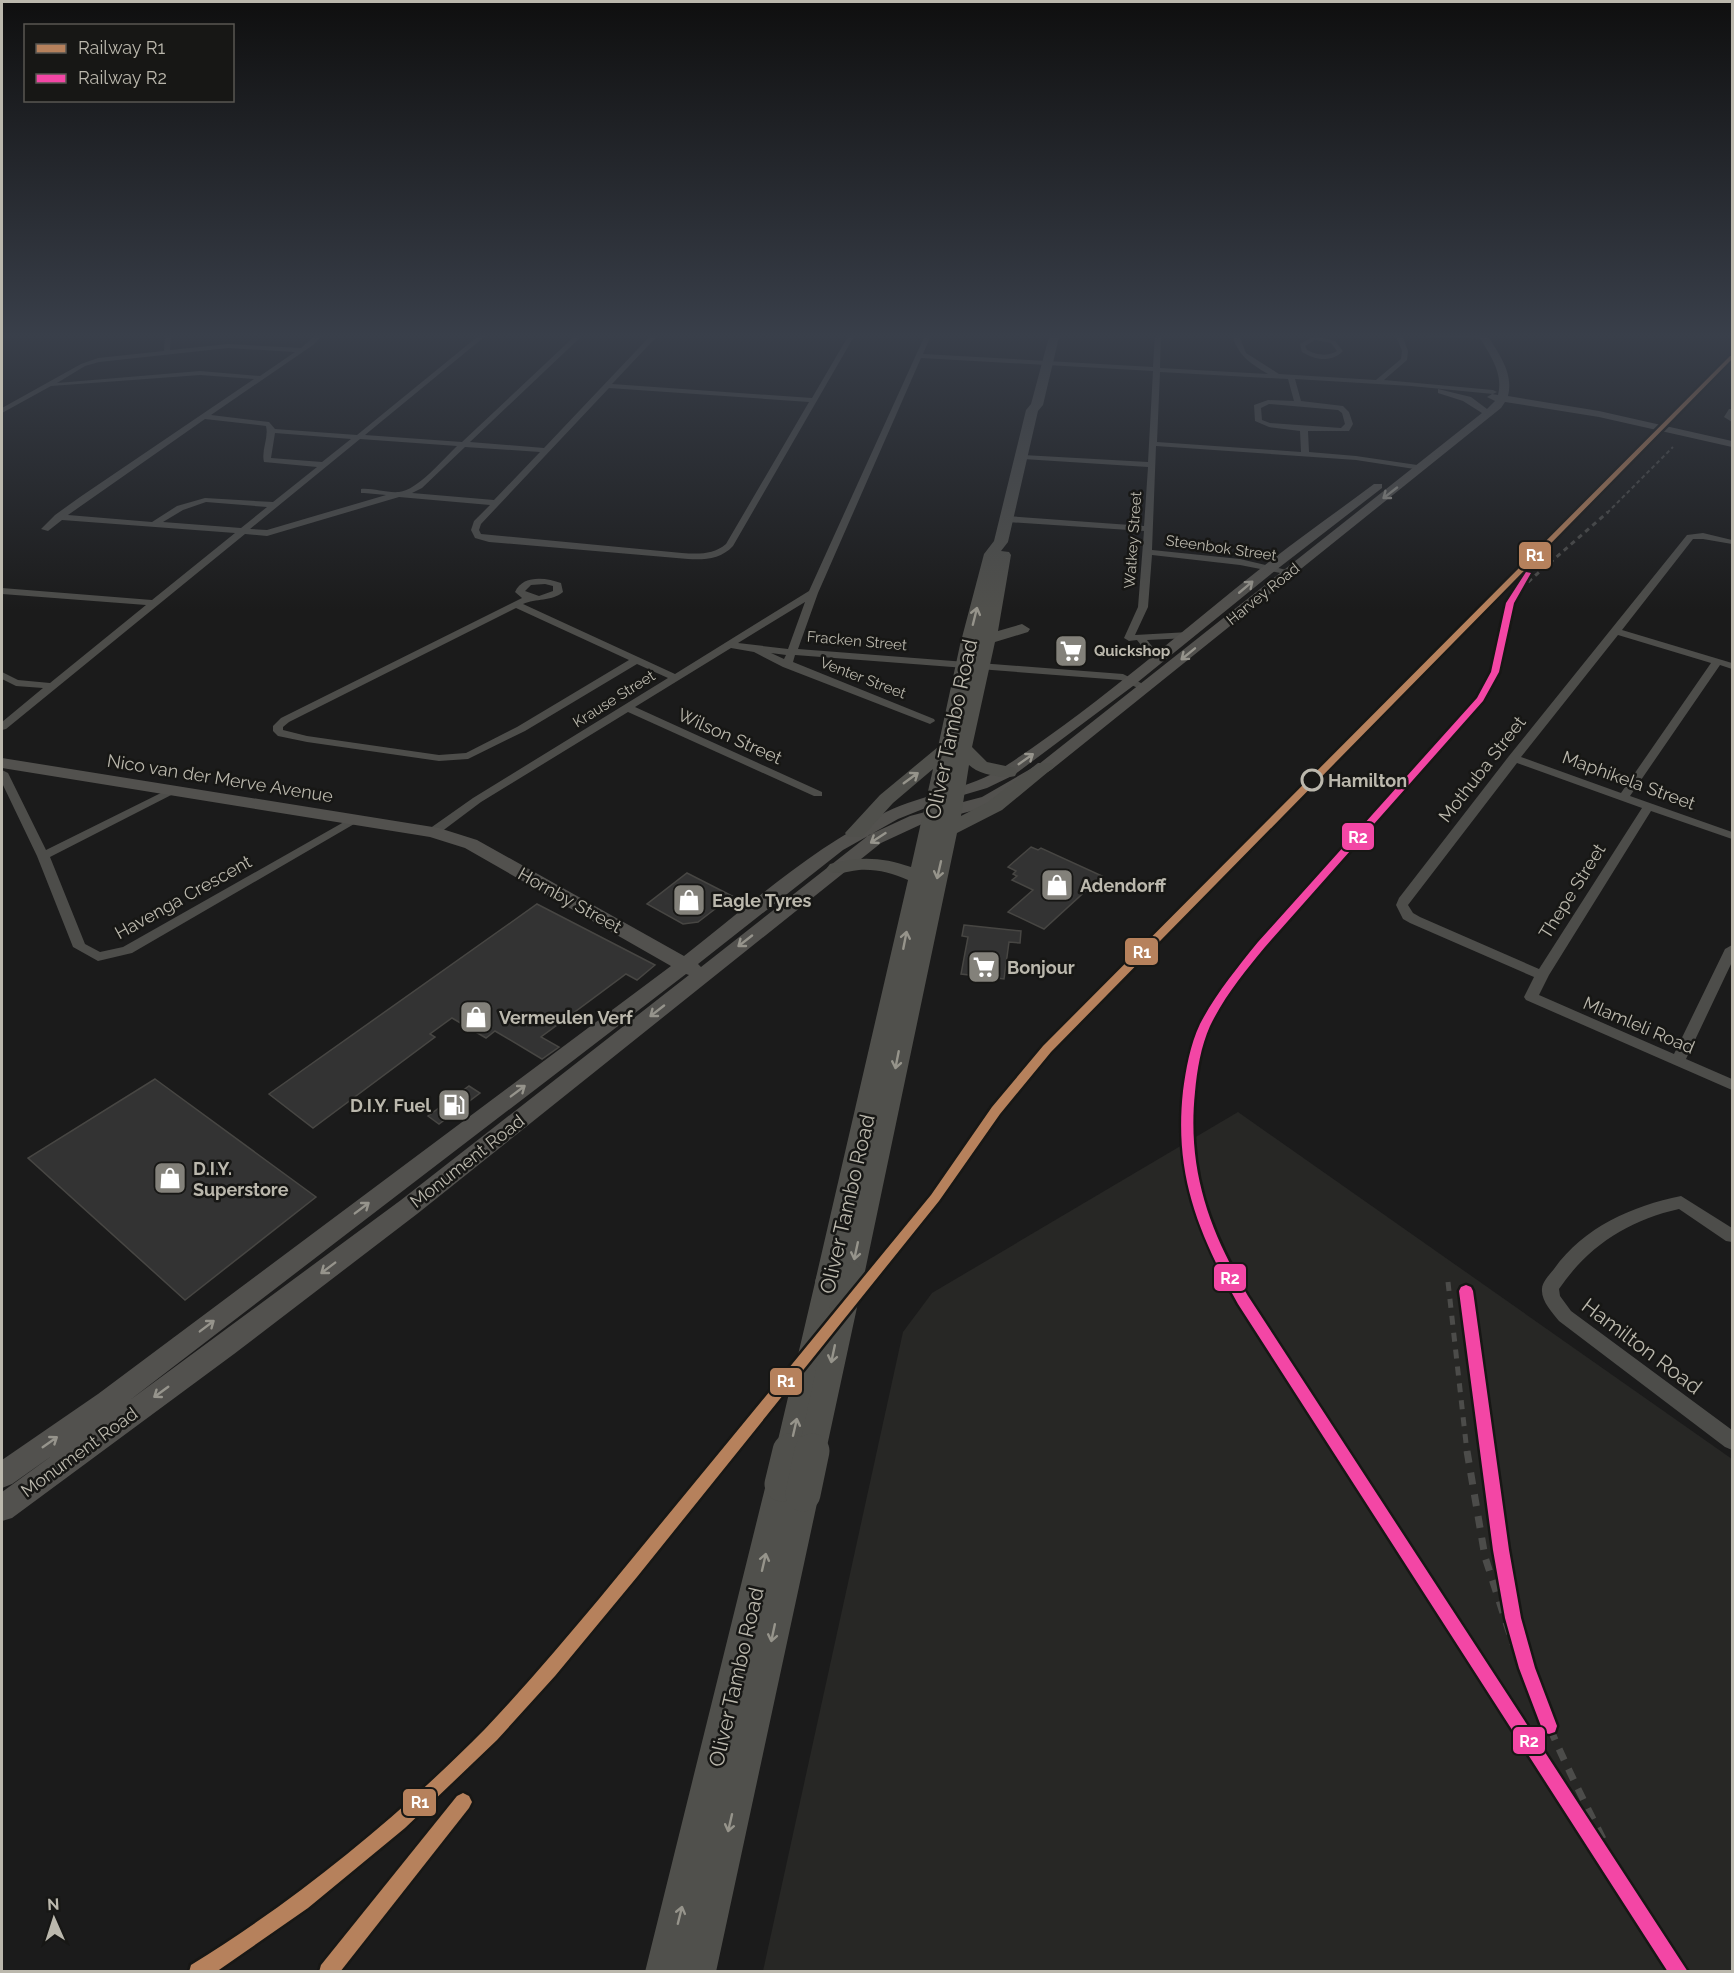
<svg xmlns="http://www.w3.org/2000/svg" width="1734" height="1973" viewBox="0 0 1734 1973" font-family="Raleway,sans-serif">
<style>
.built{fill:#272725}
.building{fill:#333;stroke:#474643;stroke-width:1.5}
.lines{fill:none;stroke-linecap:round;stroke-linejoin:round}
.street{fill:#4d4d4a;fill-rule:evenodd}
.secondary{fill:#52514e;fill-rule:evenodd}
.primary{fill:#50504c;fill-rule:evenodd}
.rail-far4{stroke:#4c4c4a;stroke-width:2;stroke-dasharray:4 3;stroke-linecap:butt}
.rail-far3{stroke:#4c4c4a;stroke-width:3;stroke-dasharray:5 4.5;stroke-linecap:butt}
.rail-far2{stroke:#4c4c4a;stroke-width:4.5;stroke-dasharray:7 5;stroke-linecap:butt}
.rail-far1{stroke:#4c4c4a;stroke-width:5;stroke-dasharray:9 8;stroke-linecap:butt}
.rail{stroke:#4c4c4a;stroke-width:7;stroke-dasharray:12 10;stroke-linecap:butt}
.primary-bridge-far1{stroke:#50504c;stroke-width:27}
.primary-bridge{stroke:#50504c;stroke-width:35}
.rail-1-casing{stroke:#171715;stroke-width:5}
.rail-2-casing{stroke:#171715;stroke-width:5}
.rail-1{fill:#b6815c;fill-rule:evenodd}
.rail-2{fill:#f346a5;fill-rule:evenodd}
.oneway{stroke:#96948c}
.oneway2{stroke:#96948b}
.stop-dot{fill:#171715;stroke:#bbb8ad;stroke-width:3}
.labels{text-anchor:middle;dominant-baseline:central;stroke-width:5;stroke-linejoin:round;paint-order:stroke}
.far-street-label{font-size:15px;fill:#bbb8ad;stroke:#171715}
.far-poi-label{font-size:15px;font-weight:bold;fill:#bbb8ad;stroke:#171715;text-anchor:start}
.street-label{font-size:18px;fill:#bbb8ad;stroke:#171715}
.stop-label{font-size:18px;font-weight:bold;fill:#bbb8ad;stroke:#171715;text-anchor:start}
.poi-label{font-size:18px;font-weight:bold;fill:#bbb8ad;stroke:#171715;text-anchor:start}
.near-street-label{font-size:21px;fill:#bbb8ad;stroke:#171715}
.line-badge{stroke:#171715;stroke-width:2}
.badge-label{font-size:16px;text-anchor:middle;font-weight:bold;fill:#fff}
</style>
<rect width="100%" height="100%" fill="#1b1b1b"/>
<path class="built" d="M 1238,1112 L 1732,1459 L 1732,1971 L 763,1971 L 903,1332 L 932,1293 Z"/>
<g class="building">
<path d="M 1031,847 L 1038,850 L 1041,848 L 1102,876 L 1044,929 L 1008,912 L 1033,890 L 1012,880 L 1017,876 L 1013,874 L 1016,871 L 1008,867 Z"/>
<path d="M 687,873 L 732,896 L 698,922 L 683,924 L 647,904 Z"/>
<path d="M 537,904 L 655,965 L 637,980 L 626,974 L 541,1037 L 559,1047 L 542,1059 L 495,1031 L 486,1038 L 452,1018 L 430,1034 L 435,1037 L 313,1128 L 269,1094 Z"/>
<path d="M 964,925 L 1021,931 L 1020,943 L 1009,942 L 1004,979 L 961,974 L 968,937 L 962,936 Z"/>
<path d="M 155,1079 L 316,1197 L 185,1300 L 28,1158 Z"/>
<path d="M 469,1086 L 480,1093 L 439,1124 L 428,1116 Z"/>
</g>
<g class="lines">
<g class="street">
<path d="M 165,333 L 171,333 L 170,350 L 228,344 L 301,348 L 318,333 L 325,333 L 313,345 L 211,415 L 269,422 L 275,429 L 357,435 L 482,333 L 489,333 L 365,435 L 462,442 L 578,333 L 585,333 L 470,442 L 544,448 L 653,333 L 660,333 L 612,384 L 812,398 L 850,333 L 856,333 L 733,546 C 721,559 705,560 688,559 L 489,542 L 475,538 L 471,530 L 474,521 L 490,505 L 399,497 L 267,536 L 245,534 L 6,729 L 2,730 L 2,722 L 43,688 L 16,686 L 2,679 L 2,672 L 18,680 L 50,683 L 146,605 L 2,594 L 2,588 L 152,600 L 235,533 L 62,520 L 48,531 L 41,529 L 55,515 L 80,497 L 254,379 L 200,375 L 51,386 L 2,413 L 2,408 L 81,364 L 98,358 L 164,351 ZM 228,348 L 295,352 L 260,376 L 200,371 L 57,383 L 85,366 L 99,362 ZM 609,388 L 809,402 L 726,544 C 713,555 698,554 682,553 L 481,534 L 479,530 L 481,524 ZM 205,419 L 266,426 C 269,438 261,450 264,462 L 317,467 L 273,502 L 205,498 L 177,506 L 152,522 L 68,515 ZM 275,433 L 351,439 L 322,462 L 271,458 ZM 360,439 L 457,446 C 443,459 418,490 399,492 C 386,493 373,488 361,489 L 361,493 L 364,493 L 386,495 L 267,530 L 250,529 ZM 465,447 L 540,452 L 494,500 L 412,493 L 422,488 ZM 206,502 L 267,507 L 241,528 L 163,522 L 183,510 Z"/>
<path d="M 926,333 L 932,333 L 923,354 L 1153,367 L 1155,333 L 1161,333 L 1160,368 L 1268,374 C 1251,364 1236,354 1232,333 L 1238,333 L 1246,353 L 1279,374 L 1376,380 L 1401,359 L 1402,351 L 1395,333 L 1484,336 L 1486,339 L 1402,335 L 1408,351 L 1407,360 L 1384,380 L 1493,390 L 1497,392 L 1493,394 L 1411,386 L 1295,379 L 1301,401 L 1343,406 L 1349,412 L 1353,424 L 1349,431 L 1308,431 L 1309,452 L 1356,456 L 1424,466 L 1424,470 L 1421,470 L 1356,460 L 1156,446 L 1152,550 L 1240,559 L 1295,572 L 1291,575 L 1240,565 L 1152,555 L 1148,607 L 1135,635 L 1189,632 L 1194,635 L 1189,638 L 1147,640 L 1163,660 L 1158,663 L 1154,662 L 1137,640 L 1129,641 L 1124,638 L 1138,607 L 1144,531 L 1007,522 L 1003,519 L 1007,516 L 1144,526 L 1148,467 L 1023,459 L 1019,457 L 1023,455 L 1148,462 L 1153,371 L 921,358 L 818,593 L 798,649 L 1123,674 L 1151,688 L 1150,690 L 1142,690 L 1121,680 L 795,655 L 793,662 L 934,719 L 935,721 L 930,724 L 783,667 L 754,652 L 731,648 L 635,707 L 822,792 L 822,796 L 814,796 L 628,712 L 481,802 L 437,835 L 429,835 L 427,832 L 429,829 L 473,798 L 668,678 L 637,664 L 525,731 L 468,759 L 439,761 L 307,742 L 278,736 L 273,731 L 273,726 L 281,718 L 522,598 L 515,592 C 523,574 547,578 561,583 L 563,592 C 551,602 536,598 523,604 L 675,674 L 809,591 ZM 1160,372 L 1288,379 L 1294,401 L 1268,400 L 1254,405 L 1255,421 L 1269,427 L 1300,431 L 1301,452 L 1157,442 ZM 1269,404 L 1338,410 L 1342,413 L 1345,424 L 1341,428 L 1270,423 L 1262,420 L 1261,408 ZM 545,584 L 553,586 L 553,591 L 539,596 L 525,591 L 531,585 ZM 805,602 L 788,649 L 738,643 ZM 516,608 L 629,660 L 517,727 L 466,753 L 439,755 L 307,736 L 283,730 L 283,727 L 289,722 ZM 771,653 L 786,655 L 784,659 Z"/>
<path d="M 1314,336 L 1335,341 L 1343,351 C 1331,363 1315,360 1302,352 L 1300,344 ZM 1315,340 L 1331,343 L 1337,351 C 1327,357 1317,355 1307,350 L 1305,346 Z"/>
<path d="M 1729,409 L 1732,409 L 1732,422 L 1724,417 Z"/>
<path d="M 1703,533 L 1732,540 L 1732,544 L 1703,539 L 1693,539 L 1622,630 L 1732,663 L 1732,669 L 1720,665 L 1630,796 L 1732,832 L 1732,839 L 1651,811 L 1549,975 L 1539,995 L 1674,1054 L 1725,949 L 1732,945 L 1732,962 L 1686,1059 L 1732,1079 L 1732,1090 L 1526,1000 L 1524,997 L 1534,977 L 1410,923 L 1403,919 L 1396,905 L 1399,898 L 1509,756 L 1687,535 ZM 1618,635 L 1711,663 L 1621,793 L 1521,757 ZM 1517,763 L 1642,808 L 1539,969 L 1420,917 L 1413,913 L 1408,905 Z"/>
<path d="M 2,770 L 8,773 L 46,850 L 171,788 L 175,787 L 181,790 L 50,857 L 85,944 L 100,952 L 123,947 L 351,818 L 355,816 L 361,820 L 132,953 L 98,961 L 73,947 L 37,856 L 2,783 Z"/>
<path d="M 1681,1196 L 1732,1228 L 1732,1242 L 1726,1241 L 1679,1209 C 1629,1220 1588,1246 1559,1289 L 1560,1296 L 1571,1311 L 1732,1430 L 1732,1450 L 1725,1447 L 1559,1321 C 1552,1312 1541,1301 1542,1289 C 1542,1282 1550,1274 1554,1269 C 1584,1227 1632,1206 1681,1196 Z"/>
</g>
<path class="secondary" d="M 1477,333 L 1486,333 C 1498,353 1514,372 1508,396 L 1599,411 L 1732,441 L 1732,447 L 1599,417 L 1505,402 L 1501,408 L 1051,770 L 994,805 L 922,824 L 881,843 L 417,1214 L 234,1354 L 12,1518 L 2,1521 L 2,1492 L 53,1455 L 12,1484 L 2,1488 L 2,1460 L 98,1394 L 671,966 L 465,848 L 430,837 L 2,768 L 2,758 L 439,828 L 477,840 L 684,956 C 748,906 812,848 886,812 C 923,794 971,789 1004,767 C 1096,707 1179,633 1265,565 C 1301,537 1338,511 1374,484 L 1382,484 L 1382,488 L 1276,570 L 1133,686 L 1014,775 L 987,788 L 943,801 L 898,819 L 843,850 L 698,964 L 701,967 L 869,835 L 910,816 L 982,797 L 1039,764 L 1482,413 L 1463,401 L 1438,393 L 1438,389 L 1471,397 L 1487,409 L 1495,401 L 1487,397 L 1492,394 L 1498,395 C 1504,372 1488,352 1477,333 ZM 686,974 L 689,975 L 401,1200 L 130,1400 Z"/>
<g class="primary">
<path d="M 1050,333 L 1060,333 L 1043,405 L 1038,411 L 1008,542 L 1001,551 L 1009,552 L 1011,555 L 998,631 L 1022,624 L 1030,629 L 1028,632 L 995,642 L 972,747 L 987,762 L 1015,768 L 1017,772 L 1015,776 C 1002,779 978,774 969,765 L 961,816 L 988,802 L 1038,763 L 1052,763 L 1054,767 L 1002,810 L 957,833 L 864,1276 L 860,1284 L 850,1288 L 842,1285 L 839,1290 L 829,1294 L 819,1290 L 815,1282 L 908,880 C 892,873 877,869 859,870 C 849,871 840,875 830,872 L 827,868 L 830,864 C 859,856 883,857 911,867 L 933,769 L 893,803 L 862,837 L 848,837 L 845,833 L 880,795 L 938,747 L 960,645 L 984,554 L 994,541 L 1026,410 L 1031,404 Z"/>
<path d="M 782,1469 L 793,1473 L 797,1481 L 803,1479 L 814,1483 L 819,1494 L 716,1972 L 645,1972 L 766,1484 L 771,1473 Z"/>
</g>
<g class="rail-far4">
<path d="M 1577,513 L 1732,357"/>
<path d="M 1607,513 L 1673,447"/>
</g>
<g class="rail-far3">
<path d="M 1528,582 L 1608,512"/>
<path d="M 1345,747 L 1578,512"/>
<path d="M 1438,747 L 1480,699 L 1495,672 L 1510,603 L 1532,566"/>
</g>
<g class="rail-far2">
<path d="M 1044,1053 L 1346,746"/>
<path d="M 1196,1053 L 1210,1016 L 1248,962 L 1440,746"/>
</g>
<g class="rail-far1">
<path d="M 1196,1051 C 1168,1167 1211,1250 1272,1345 C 1295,1381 1318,1416 1342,1452"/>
<path d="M 1448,1282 L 1467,1452"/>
<path d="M 1466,1291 L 1488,1452"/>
<path d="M 728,1452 L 935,1198 L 980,1132 L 1045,1051"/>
</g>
<g class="rail">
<path d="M 1341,1451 L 1679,1972"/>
<path d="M 1467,1451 L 1485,1557 L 1513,1644"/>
<path d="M 1488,1451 C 1497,1523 1504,1597 1527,1667 C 1546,1727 1575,1783 1603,1839"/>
<path d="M 198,1972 C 317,1897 426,1806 521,1702 C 594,1622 661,1535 730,1451"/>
</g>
<g class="primary-bridge-far1">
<path d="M 789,1452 L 829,1282"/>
<path d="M 812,1452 L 850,1276"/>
</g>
<g class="primary-bridge">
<path d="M 782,1484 L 790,1451"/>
<path d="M 803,1494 L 812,1451"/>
</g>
<defs>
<g id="rail-1">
<path d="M 1730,356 L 1732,356 L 1732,359 L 1051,1052 L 1000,1114 L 939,1201 L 637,1577 L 555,1676 L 497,1740 L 405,1828 L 308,1908 L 216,1972 L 189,1972 L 191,1965 C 298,1899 396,1819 485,1729 C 525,1687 562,1643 599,1599 L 931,1195 L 992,1107 L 1043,1046 Z"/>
<path d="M 463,1793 L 469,1796 L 472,1802 L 469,1808 L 340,1972 L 319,1972 L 321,1965 L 457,1796 Z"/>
</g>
<g id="rail-2">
<path d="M 1526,572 L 1531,573 L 1514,603 L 1499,672 L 1483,701 L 1265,947 C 1245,971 1224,997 1210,1026 C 1201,1046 1197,1070 1195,1092 C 1187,1170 1209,1230 1248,1296 L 1688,1972 L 1668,1972 L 1238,1304 C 1198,1233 1174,1174 1183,1091 C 1186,1069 1190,1045 1200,1024 C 1215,995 1237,968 1258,942 L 1477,698 L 1491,672 L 1506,603 Z"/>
<path d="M 1466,1285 L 1471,1287 L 1473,1291 L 1509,1550 L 1521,1618 L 1535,1668 L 1557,1726 L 1555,1732 L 1549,1734 L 1543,1732 L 1541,1726 L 1519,1668 L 1505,1618 L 1493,1550 L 1459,1291 L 1461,1287 Z"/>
</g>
</defs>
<use href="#rail-1" class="rail-1-casing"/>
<use href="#rail-2" class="rail-2-casing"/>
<use href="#rail-1" class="rail-1"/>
<use href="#rail-2" class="rail-2"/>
</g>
<defs><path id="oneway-shaft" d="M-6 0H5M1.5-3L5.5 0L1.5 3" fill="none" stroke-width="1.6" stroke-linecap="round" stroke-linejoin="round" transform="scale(1.5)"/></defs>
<g class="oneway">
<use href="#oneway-shaft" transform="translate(1390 493) rotate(142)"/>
<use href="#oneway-shaft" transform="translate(1246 587) rotate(-40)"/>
<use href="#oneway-shaft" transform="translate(1188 654) rotate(141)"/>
<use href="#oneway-shaft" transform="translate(1026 759) rotate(-35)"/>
<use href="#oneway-shaft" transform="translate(878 838) rotate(147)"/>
<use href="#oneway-shaft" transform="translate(745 941) rotate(142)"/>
<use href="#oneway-shaft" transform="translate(657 1011) rotate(142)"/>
<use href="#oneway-shaft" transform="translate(518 1091) rotate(-37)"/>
<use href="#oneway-shaft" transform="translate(362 1208) rotate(-37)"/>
<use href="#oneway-shaft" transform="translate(328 1268) rotate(143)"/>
<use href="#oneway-shaft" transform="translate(207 1326) rotate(-37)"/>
<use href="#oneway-shaft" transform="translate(161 1392) rotate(144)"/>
<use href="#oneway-shaft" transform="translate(50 1442) rotate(-35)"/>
</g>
<g class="oneway2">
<use href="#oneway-shaft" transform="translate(975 616) rotate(-76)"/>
<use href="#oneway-shaft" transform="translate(911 778) rotate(-36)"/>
<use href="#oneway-shaft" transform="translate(939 870) rotate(103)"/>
<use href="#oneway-shaft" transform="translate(905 940) rotate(-79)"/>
<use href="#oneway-shaft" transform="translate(897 1060) rotate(101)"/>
<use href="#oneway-shaft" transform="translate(856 1251) rotate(102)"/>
<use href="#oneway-shaft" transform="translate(833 1354) rotate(102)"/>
<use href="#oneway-shaft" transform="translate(795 1427) rotate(-77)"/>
<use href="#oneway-shaft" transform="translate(764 1562) rotate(-77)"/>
<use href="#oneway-shaft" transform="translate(773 1633) rotate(102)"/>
<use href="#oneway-shaft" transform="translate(730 1823) rotate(103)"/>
<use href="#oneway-shaft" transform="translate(680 1915) rotate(-76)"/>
</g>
<linearGradient id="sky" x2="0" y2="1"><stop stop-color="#0f0f0f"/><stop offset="0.55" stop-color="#393f4a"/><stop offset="1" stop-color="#393f4a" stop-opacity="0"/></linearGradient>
<rect width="1734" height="610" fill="url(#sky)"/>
<defs>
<symbol id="supermarket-square" viewBox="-11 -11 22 22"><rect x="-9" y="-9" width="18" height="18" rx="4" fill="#83817a" stroke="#171715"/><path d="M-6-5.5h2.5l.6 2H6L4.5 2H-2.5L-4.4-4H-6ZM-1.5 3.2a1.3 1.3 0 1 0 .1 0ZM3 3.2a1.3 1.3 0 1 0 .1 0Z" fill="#fff"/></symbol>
<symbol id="shop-square" viewBox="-11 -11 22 22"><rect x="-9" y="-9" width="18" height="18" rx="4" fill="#83817a" stroke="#171715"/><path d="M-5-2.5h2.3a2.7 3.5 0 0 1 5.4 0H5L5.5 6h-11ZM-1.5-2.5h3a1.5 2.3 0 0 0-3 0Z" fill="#fff"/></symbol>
<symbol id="fuel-square" viewBox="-11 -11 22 22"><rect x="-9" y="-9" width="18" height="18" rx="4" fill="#83817a" stroke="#171715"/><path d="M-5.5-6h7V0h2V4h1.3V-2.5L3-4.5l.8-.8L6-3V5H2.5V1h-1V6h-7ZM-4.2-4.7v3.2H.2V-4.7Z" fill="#fff"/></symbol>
</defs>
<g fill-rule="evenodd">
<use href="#supermarket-square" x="1052" y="632" width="38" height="38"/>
<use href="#shop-square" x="1038" y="866" width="38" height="38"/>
<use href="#shop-square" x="670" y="881" width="38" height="38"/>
<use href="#supermarket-square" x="965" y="948" width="38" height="38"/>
<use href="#shop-square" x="457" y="998" width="38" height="38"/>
<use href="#fuel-square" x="435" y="1086" width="38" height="38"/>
<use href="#shop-square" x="151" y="1159" width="38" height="38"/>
</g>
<circle class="stop-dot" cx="1312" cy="780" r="10"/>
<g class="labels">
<g class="far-street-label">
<text transform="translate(1133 540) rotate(-86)">Watkey Street</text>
<text transform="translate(1221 548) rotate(8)">Steenbok Street</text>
<text transform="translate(1263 594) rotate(-39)">Harvey Road</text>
<text transform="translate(857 641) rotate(5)">Fracken Street</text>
<text transform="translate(863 678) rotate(21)">Venter Street</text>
<text transform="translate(614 699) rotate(-32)">Krause Street</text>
</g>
<g class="far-poi-label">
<text x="1094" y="651">Quickshop</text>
</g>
<g class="street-label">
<text transform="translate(730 736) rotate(24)">Wilson Street</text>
<text transform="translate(1482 769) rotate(-52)">Mothuba Street</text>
<text transform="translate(220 778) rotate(9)">Nico van der Merve Avenue</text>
<text transform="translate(1629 780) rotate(20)">Maphikela Street</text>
<text transform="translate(1572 891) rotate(-58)">Thepe Street</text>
<text transform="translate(183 897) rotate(-29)">Havenga Crescent</text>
<text transform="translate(570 900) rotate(29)">Hornby Street</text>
<text transform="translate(1639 1025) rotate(23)">Mlamleli Road</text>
<text transform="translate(467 1161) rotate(-38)">Monument Road</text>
<text transform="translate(79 1452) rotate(-36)">Monument Road</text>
</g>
<g class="stop-label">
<text x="1328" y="780">Hamilton</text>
</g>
<g class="poi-label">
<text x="1080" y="885">Adendorff</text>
<text x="712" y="900">Eagle Tyres</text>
<text x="1007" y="967">Bonjour</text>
<text x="499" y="1017">Vermeulen Verf</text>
<text x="431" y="1105" text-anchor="end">D.I.Y. Fuel</text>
<text x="193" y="1168">D.I.Y.<tspan x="193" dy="21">Superstore</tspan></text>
</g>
<g class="near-street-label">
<text transform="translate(951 729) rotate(-78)">Oliver Tambo Road</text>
<text transform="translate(847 1204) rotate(-77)">Oliver Tambo Road</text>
<text transform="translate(1642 1346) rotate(37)">Hamilton Road</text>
<text transform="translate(736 1677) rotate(-77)">Oliver Tambo Road</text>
</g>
</g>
<g class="line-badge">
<rect x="1518" y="541" width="34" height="29" rx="6" fill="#b6815c"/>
<rect x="1341" y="822" width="34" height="29" rx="6" fill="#f346a5"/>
<rect x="1124" y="937" width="35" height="29" rx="6" fill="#b6815c"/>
<rect x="1213" y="1263" width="34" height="29" rx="6" fill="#f346a5"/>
<rect x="769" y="1367" width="34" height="29" rx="6" fill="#b6815c"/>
<rect x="1512" y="1726" width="34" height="29" rx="6" fill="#f346a5"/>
<rect x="402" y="1788" width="35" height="29" rx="6" fill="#b6815c"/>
</g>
<g class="badge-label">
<text x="1535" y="561">R1</text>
<text x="1358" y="843">R2</text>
<text x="1142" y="958">R1</text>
<text x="1230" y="1284">R2</text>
<text x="786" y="1387">R1</text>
<text x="1529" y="1747">R2</text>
<text x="420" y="1808">R1</text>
</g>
<rect width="1734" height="1973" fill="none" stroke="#bbb8ad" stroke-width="6"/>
<rect x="24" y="24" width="210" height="78" fill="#171715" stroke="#595752" stroke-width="1.5"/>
<rect x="36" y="44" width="30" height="9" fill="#b6815c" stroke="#595752" stroke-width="1.5"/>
<text x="78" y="54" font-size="18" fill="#bbb8ad">Railway R1</text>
<rect x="36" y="74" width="30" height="9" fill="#f346a5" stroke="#595752" stroke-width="1.5"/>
<text x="78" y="84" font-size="18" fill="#bbb8ad">Railway R2</text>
<g transform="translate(54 1919) rotate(357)" stroke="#171715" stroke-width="4.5" paint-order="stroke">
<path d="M0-4.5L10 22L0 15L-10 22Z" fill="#bbb8ad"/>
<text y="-9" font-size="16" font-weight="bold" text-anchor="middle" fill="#bbb8ad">N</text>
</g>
</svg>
